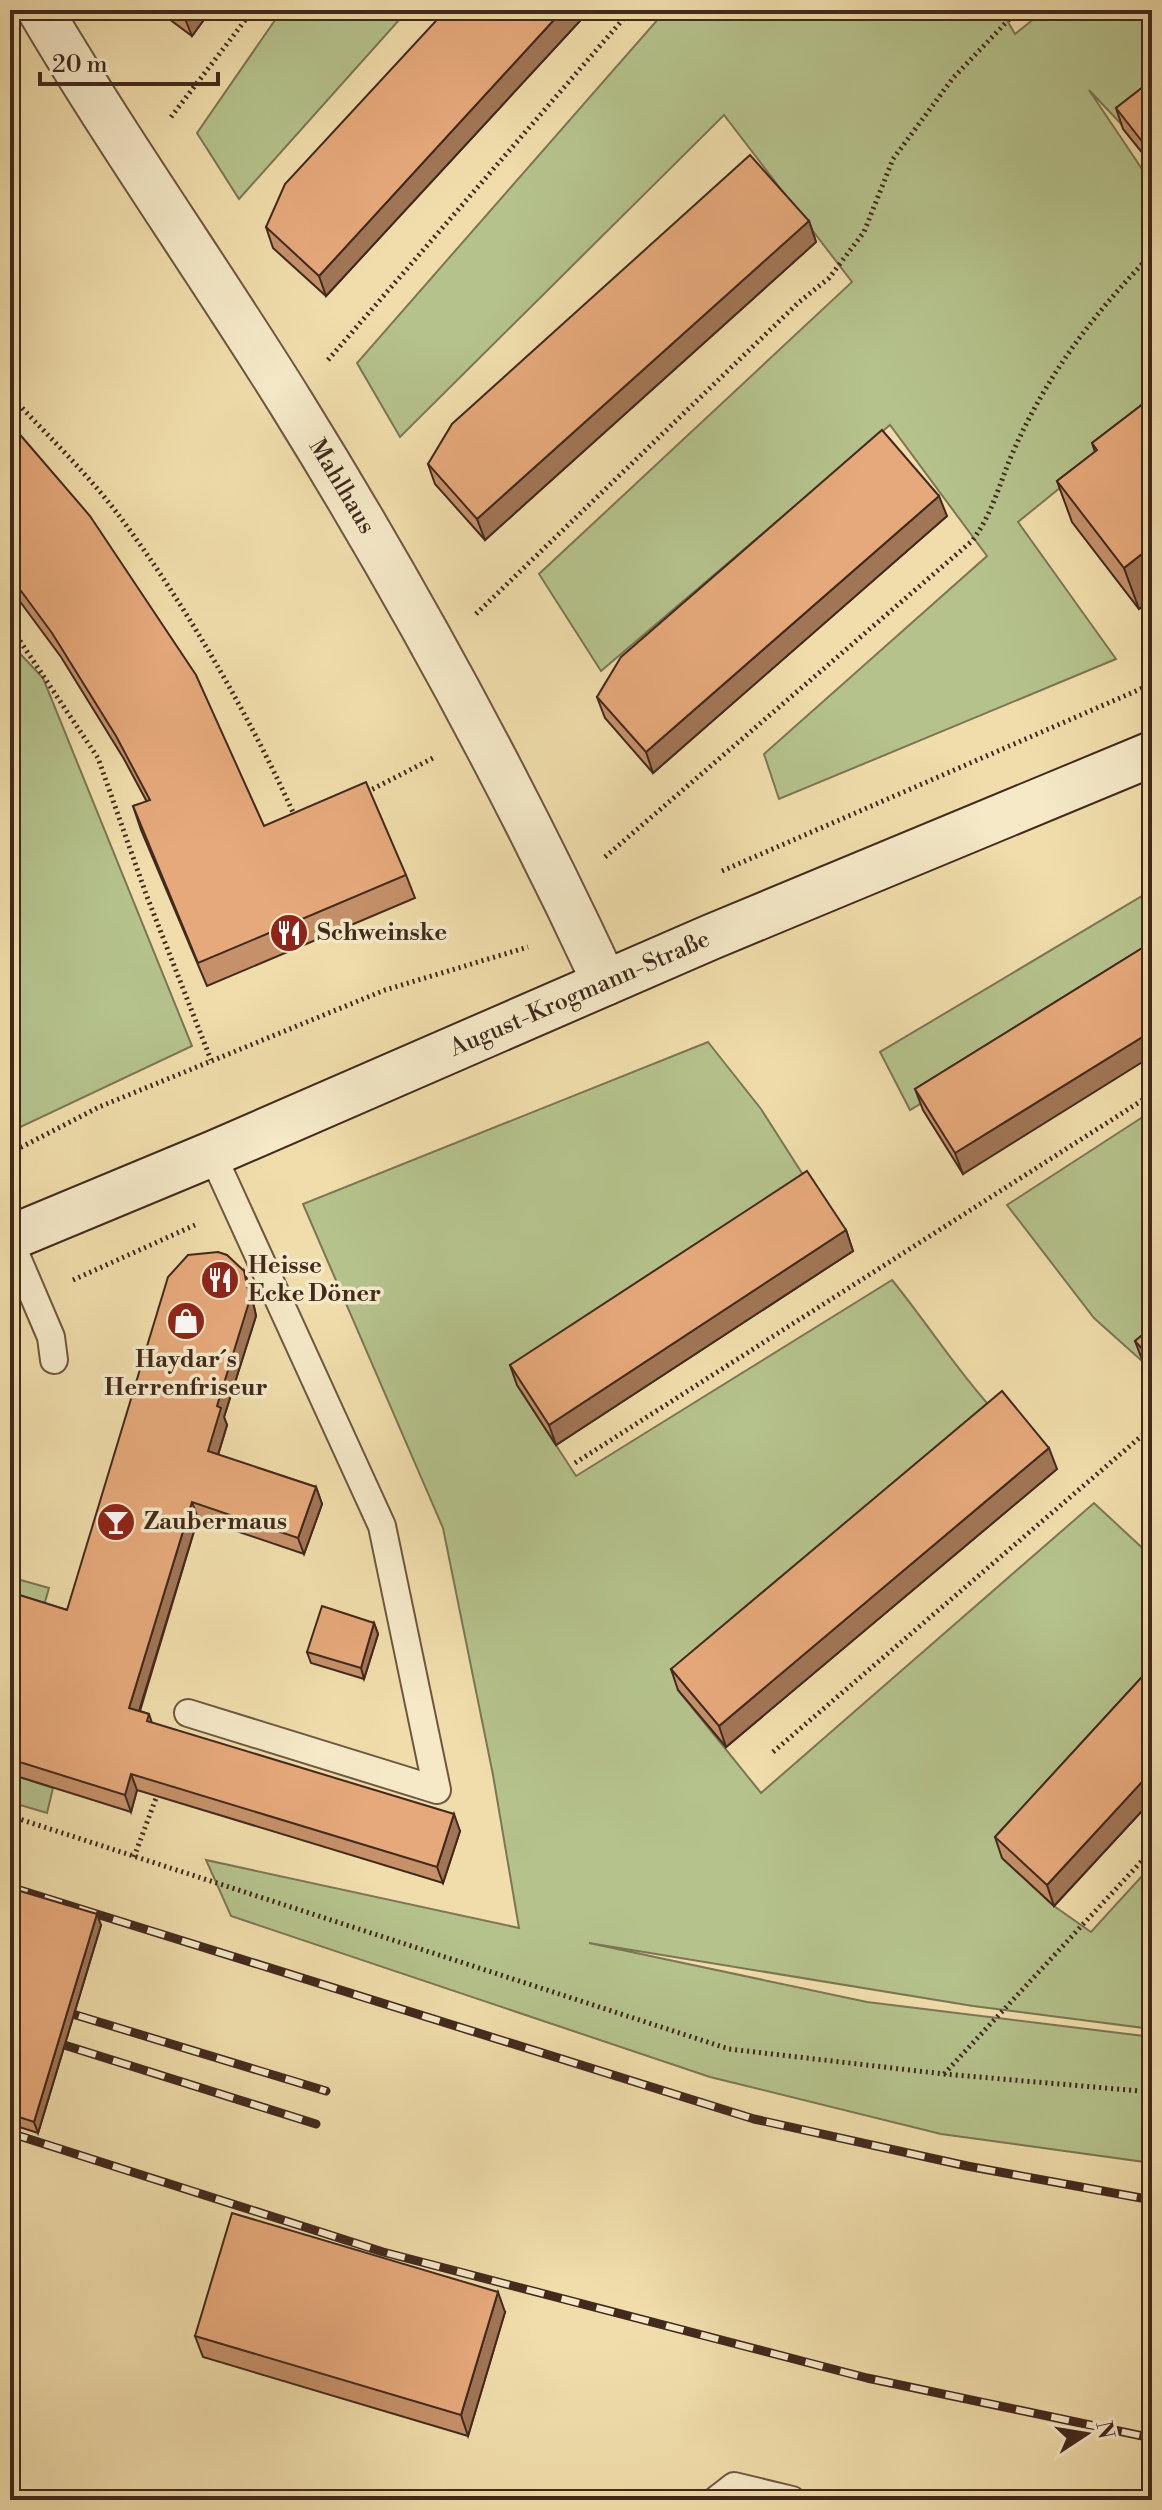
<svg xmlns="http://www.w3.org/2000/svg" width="1162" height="2510" viewBox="0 0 1162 2510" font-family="'Libre Bodoni',serif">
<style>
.green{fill:#b5c28c;stroke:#7c7654;stroke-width:2}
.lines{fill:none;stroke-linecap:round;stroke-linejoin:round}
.lane-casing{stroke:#6e5640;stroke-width:30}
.street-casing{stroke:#6e5640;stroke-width:48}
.secondary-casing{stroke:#42291d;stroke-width:48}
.path{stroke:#42291d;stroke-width:5;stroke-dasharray:2 4;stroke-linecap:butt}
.lane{stroke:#f5e9c8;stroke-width:26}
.street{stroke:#f5e9c8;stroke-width:44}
.secondary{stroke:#f5e9c8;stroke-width:44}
.rail-casing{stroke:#42291d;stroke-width:9}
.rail{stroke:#f5e9c8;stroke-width:6;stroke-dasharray:18;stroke-linecap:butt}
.wall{fill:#c6916a;stroke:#42291d;stroke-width:2}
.shaded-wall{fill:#a17656;stroke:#42291d;stroke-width:2}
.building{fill:#e6a97b;stroke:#42291d;stroke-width:2}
.labels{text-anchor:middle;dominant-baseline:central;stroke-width:7;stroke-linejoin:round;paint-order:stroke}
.street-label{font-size:24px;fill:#42291d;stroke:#f5e9c8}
.poi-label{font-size:24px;font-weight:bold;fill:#42291d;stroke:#f5e9c8;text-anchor:start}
</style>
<rect width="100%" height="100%" fill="#f0ddab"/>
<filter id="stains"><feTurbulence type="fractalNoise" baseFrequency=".0025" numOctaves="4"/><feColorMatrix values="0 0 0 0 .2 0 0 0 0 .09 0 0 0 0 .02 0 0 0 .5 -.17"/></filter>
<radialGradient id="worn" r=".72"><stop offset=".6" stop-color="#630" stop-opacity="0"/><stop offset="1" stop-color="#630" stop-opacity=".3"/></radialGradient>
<g class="green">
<path d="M 282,10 L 408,10 L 239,199 L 197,133 Z"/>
<path d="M 666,10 L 1001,10 L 1015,34 L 1045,10 L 1152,10 L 1152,102 L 1122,125 L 1089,90 L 1152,184 L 1152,413 L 1018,522 L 1116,659 L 779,799 L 764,754 L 987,556 L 890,425 L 601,671 L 539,574 L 852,282 L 724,115 L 400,437 L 357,363 Z"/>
<path d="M 10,643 L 43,678 L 192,1046 L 10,1132 Z"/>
<path d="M 1152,890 L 1152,964 L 910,1110 L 880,1052 Z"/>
<path d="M 708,1042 L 761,1109 L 814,1192 L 517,1385 L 576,1476 L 892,1280 C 928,1324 957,1371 995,1412 L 678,1690 L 761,1793 L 1094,1503 L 1152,1557 L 1152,1694 L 1002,1858 L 1054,1906 L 1091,1932 L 1152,1865 L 1152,2029 L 973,2006 L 589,1943 L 867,2002 L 1152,2037 L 1152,2163 L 941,2134 L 710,2077 L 231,1916 L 206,1860 L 519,1928 L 493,1775 L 443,1528 L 303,1204 Z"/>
<path d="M 1152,1111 L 1152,1354 L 1143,1362 L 1094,1318 L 1007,1205 Z"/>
<path d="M 10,1577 L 49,1588 L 41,1616 L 10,1606 Z"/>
<path d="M 10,1774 L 53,1788 L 47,1813 L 10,1802 Z"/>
</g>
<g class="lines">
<defs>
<g id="lane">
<path d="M 10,1241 L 51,1337 L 54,1360"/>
<path d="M 188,1713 L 437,1790 L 382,1526 L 212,1154"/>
<path d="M 716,2500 L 734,2486 L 792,2500"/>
</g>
<g id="street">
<path id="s1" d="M 40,10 C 119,144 209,271 291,403 C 407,590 512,783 605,983"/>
</g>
<g id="secondary">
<path id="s2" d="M 10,1238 L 212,1154 L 711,937 L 1152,754"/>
</g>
</defs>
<use href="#lane" class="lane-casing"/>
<use href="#street" class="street-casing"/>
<use href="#secondary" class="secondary-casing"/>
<g class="path">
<path d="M 171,117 L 253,10"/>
<path d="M 328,360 L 631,10"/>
<path d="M 10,395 C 45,433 85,471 117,513 C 183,600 252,720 296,819"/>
<path d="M 476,614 L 799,302 L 829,278 L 864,232 L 893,159 L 953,78 L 1018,10"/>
<path d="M 10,626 L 98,758 L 146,894 L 211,1060"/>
<path d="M 367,792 L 433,758"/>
<path d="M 605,857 L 972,541 C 993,513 999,484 1013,452 C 1047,375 1093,314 1152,254"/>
<path d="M 722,871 L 1152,684"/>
<path d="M 10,1153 L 99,1107 L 385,990 L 528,947"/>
<path d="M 73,1280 L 195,1225"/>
<path d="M 575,1463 L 1152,1094"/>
<path d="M 773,1752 L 1152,1427"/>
<path d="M 10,1816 L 729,2049 L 944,2074 L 1152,2092"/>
<path d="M 134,1857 L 159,1790"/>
<path d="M 944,2074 L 1152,1850"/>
</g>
<use href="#lane" class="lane"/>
<use href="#street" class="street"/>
<use href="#secondary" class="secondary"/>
<defs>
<g id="rail">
<path d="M 10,1887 L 754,2119 L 967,2166 L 1152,2200"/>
<path d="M 10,1995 L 326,2091"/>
<path d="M 10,2028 L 316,2124"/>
<path d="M 10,2133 L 383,2252 L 867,2378 L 1152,2438"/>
</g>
</defs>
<use href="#rail" class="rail-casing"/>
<use href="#rail" class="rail"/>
</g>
<g class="wall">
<path d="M 157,10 L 211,10 L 192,36 Z"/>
<path d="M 446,10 L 590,10 L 326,296 L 273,248 L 266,227 Z"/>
<path d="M 1152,80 L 1152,165 L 1123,129 L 1116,108 Z"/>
<path d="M 809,221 L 816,242 L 485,540 L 435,484 L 428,464 Z"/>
<path d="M 1152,397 L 1152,599 L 1139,609 L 1072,522 L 1057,481 L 1095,452 L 1092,443 Z"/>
<path d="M 10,423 L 264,826 L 406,875 L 415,898 L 207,986 L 141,830 L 133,806 L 147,802 L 124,759 L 61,657 L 10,588 Z"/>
<path d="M 947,516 L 653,773 L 605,718 L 597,697 Z"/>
<path d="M 1152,942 L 963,1174 L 923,1110 L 915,1089 Z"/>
<path d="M 846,1230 L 853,1251 L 556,1445 L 517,1385 L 510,1365 Z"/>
<path d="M 244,1271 L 250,1288 L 256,1316 L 224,1417 L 227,1425 L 218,1455 L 316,1487 L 322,1504 L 304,1554 L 198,1518 L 140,1711 L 149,1714 L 152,1723 L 460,1831 L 443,1883 L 137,1790 L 131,1812 L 10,1774 L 10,1592 L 67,1610 Z"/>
<path d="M 1152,1327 L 1152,1372 L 1143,1362 L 1135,1341 Z"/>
<path d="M 1057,1469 L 726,1747 L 678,1690 L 671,1669 Z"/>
<path d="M 374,1623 L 378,1634 L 364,1679 L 311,1663 L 307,1652 Z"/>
<path d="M 1152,1666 L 1152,1800 L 1054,1906 L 1002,1858 L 995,1837 Z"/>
<path d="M 10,1888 L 101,1925 L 38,2133 L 10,2124 Z"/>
<path d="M 505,2312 L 468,2436 L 203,2357 L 195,2336 Z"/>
</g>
<g class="shaded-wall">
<path d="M 188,10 L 211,10 L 192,36 L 184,16 Z"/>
<path d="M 563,10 L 590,10 L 326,296 L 319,276 Z"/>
<path d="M 809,221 L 816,242 L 485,540 L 477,519 Z"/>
<path d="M 939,496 L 947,516 L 653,773 L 646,752 Z"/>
<path d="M 1152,546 L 1152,599 L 1139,609 L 1124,568 Z"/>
<path d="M 1152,1031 L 1152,1056 L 963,1174 L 955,1153 Z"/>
<path d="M 846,1230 L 853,1251 L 556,1445 L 549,1425 Z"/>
<path d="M 244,1271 L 250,1288 L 256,1316 L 224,1417 L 227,1425 L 214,1468 L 208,1451 Z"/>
<path d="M 1049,1448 L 1057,1469 L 726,1747 L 719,1726 Z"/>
<path d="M 316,1487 L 322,1504 L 304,1554 L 298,1538 Z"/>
<path d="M 192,1502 L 198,1518 L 135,1724 L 129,1708 Z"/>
<path d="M 374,1623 L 378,1634 L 364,1679 L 361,1668 Z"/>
<path d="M 1152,1771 L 1152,1800 L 1054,1906 L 1047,1885 Z"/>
<path d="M 131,1774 L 137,1790 L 131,1812 L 125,1795 Z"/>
<path d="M 454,1814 L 460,1831 L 443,1883 L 437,1867 Z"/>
<path d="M 97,1914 L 101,1925 L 38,2133 L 34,2122 Z"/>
<path d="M 498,2292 L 505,2312 L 468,2436 L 461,2415 Z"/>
</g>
<g class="building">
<path d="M 177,10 L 188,10 L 184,16 Z"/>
<path d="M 446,10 L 563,10 L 319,276 L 266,227 L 285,184 Z"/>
<path d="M 1152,80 L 1152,154 L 1116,108 Z"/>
<path d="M 750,155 L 809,221 L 477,519 L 428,464 L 452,424 Z"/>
<path d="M 1152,397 L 1152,492 L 1150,493 L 1152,496 L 1152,546 L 1124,568 L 1057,481 L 1097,450 L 1092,443 Z"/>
<path d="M 10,423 L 90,516 L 196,675 L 264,826 L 366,782 L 406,875 L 198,963 L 133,806 L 150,800 L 116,736 L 52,633 L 10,576 Z"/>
<path d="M 882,430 L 939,496 L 646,752 L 597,697 L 621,657 Z"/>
<path d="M 1152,942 L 1152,1031 L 955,1153 L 915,1089 Z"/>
<path d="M 807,1171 L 846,1230 L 549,1425 L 510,1365 Z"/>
<path d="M 218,1252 L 227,1255 L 244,1271 L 250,1299 L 217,1406 L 221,1408 L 208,1451 L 316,1487 L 298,1538 L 192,1502 L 129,1708 L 149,1714 L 147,1721 L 454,1814 L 437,1867 L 131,1774 L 125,1795 L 10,1759 L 10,1592 L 67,1610 L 168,1277 L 188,1255 Z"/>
<path d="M 1152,1327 L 1152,1360 L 1135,1341 Z"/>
<path d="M 1002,1391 L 1049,1448 L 719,1726 L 671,1669 Z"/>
<path d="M 322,1606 L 374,1623 L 361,1668 L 307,1652 Z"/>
<path d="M 1152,1666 L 1152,1771 L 1047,1885 L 995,1837 Z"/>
<path d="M 10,1888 L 97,1914 L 34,2122 L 10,2114 Z"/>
<path d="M 232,2213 L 498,2292 L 461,2415 L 195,2336 Z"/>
<path d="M 23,2491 L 58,2500 L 21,2500 Z"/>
</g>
<defs>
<symbol id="restaurant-disc" viewBox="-11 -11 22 22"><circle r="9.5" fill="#8f2418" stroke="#f5e9c8"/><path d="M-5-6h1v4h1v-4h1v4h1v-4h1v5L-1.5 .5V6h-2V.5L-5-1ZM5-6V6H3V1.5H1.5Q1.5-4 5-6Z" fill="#fff"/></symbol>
<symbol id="shop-disc" viewBox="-11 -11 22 22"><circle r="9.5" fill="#8f2418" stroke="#f5e9c8"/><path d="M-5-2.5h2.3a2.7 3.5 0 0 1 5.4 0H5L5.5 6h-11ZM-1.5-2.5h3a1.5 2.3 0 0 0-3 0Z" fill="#fff"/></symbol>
<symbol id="bar-disc" viewBox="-11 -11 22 22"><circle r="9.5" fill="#8f2418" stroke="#f5e9c8"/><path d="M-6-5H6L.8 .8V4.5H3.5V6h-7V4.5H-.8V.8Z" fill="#fff"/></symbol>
</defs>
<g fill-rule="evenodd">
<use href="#restaurant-disc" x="267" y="911" width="44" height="44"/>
<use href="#restaurant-disc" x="198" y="1258" width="44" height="44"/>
<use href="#shop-disc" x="164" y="1299" width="44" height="44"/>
<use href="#bar-disc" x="94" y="1500" width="44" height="44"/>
</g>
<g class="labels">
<g class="street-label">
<text stroke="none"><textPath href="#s1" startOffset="564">Mahlhaus</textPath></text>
<text stroke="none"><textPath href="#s2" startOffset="620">August-Krogmann-Straße</textPath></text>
</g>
<g class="poi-label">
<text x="317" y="933">Schweinske</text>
<text x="248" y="1266">Heisse<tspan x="248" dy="28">Ecke Döner</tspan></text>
<text x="186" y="1360" text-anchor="middle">Haydar´s<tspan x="186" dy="28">Herrenfriseur</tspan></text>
<text x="144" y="1522">Zaubermaus</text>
</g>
</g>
<rect width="1162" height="2510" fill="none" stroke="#f0ddab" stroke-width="40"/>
<rect x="12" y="12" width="1138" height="2486" fill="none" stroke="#42291d" stroke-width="4"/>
<rect x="20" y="20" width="1122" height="2470" fill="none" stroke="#42291d" stroke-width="2"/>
<g transform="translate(1086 2434) rotate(78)" stroke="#f5e9c8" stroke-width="6" paint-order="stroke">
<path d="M0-6L14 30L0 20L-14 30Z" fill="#42291d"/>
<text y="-12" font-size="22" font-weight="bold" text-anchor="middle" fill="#42291d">N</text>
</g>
<path d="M40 72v12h178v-12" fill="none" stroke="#42291d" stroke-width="4"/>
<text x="52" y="72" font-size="24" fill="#42291d" stroke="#f5e9c8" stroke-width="6" paint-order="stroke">20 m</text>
<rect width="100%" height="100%" filter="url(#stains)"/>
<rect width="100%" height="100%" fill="url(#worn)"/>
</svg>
